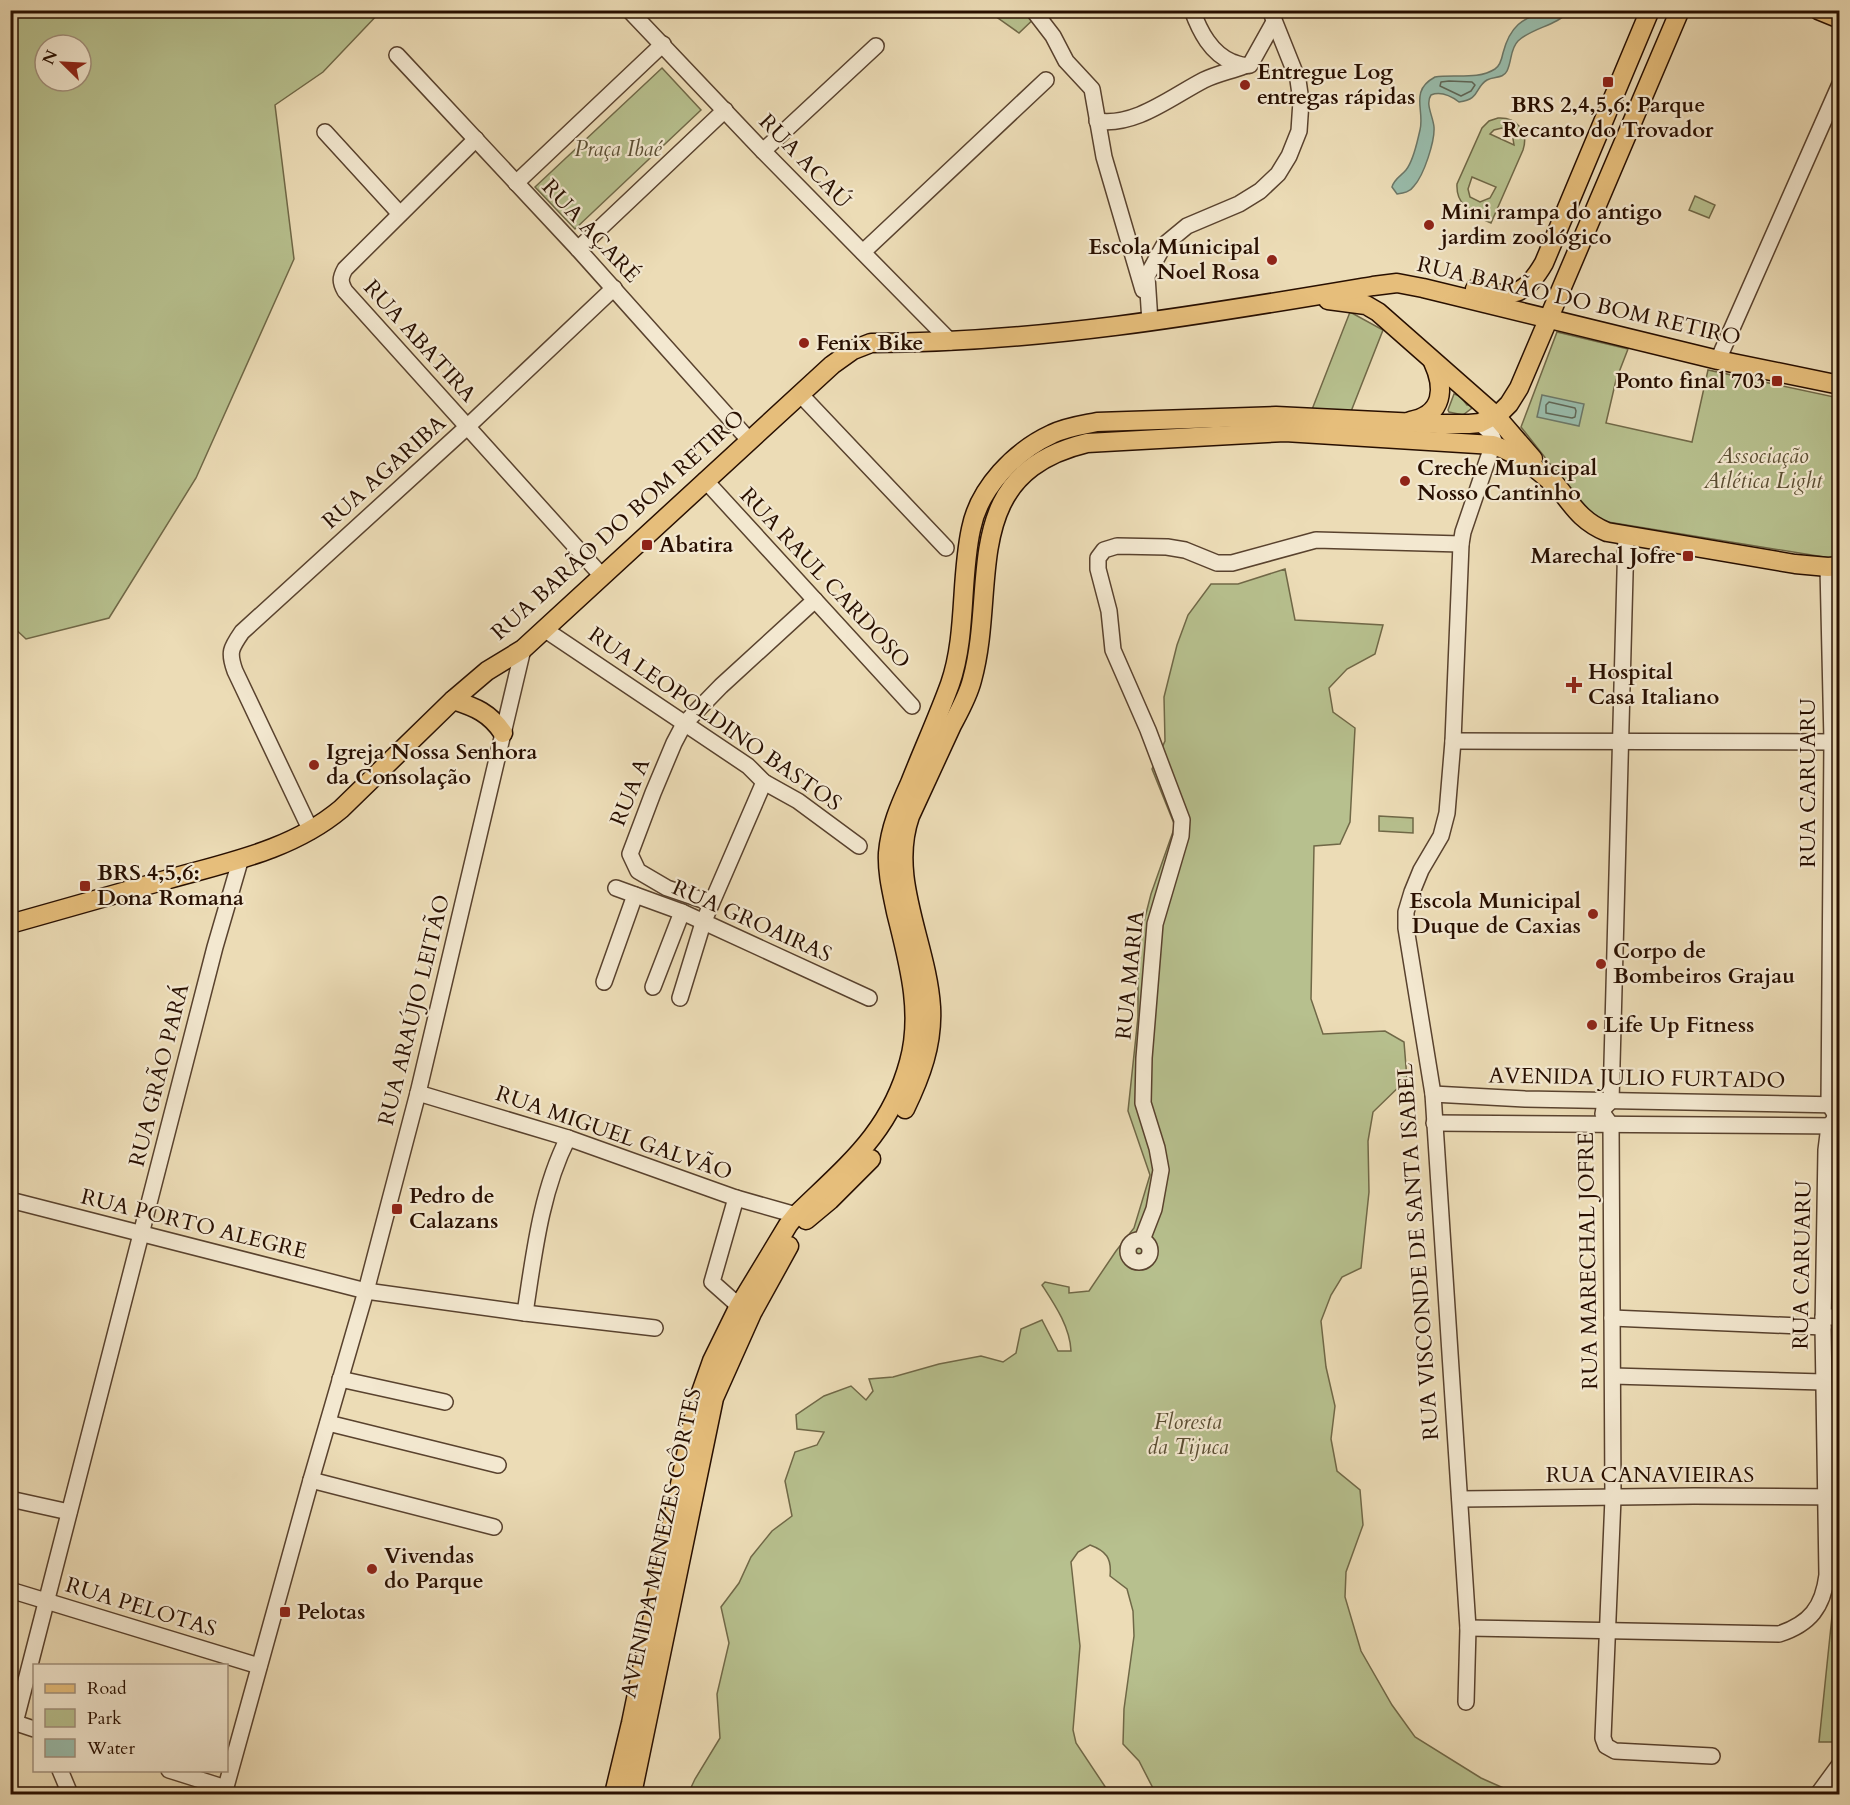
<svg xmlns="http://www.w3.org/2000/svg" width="1850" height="1805" viewBox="0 0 1850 1805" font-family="Cardo,serif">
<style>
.green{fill:#b7c08e;stroke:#706847;stroke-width:1.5;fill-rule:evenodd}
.water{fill:#99bcab;stroke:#6c7767;stroke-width:1.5}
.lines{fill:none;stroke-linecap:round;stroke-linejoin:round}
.shore{stroke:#606656;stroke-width:1.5}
.minor-casing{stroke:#59422e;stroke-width:18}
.major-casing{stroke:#280f00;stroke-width:21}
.minor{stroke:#f3e8d0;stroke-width:15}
.major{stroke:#e6be7b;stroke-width:18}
.poi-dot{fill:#8f2418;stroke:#f3e8d0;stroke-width:2}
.labels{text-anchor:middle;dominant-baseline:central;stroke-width:4.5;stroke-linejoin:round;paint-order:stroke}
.poi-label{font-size:22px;font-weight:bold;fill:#280f00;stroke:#f3e8d0;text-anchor:start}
.park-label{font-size:22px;font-style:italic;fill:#5a4d32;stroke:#f3e8d0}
.street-label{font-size:22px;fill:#280f00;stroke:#f3e8d0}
</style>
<rect width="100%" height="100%" fill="#ecdcb6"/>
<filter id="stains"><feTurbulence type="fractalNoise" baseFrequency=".00333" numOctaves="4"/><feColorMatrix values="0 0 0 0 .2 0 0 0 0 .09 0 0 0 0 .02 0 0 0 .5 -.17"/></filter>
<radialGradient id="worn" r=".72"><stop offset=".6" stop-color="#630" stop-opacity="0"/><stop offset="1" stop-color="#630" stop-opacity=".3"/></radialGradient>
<g class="green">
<path d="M 10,11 L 381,11 L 323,72 L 275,105 L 294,259 L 196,478 L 109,618 L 26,639 L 10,624 ZM 45,45 L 81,45 L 81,81 L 45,81 Z"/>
<path d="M 988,11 L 1042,11 L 1019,33 Z"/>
<path d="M 662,68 L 701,110 L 575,229 L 535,187 Z"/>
<path d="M 1498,118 C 1517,117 1529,132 1523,150 L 1491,223 L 1482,219 L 1485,212 C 1468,213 1456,202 1457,184 L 1482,128 L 1489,121 ZM 1502,128 L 1512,133 L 1514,145 L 1490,134 L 1494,130 ZM 1472,177 L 1496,187 L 1490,198 L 1480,202 L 1470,197 L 1468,189 Z"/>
<path d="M 1695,196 L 1715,205 L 1709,218 L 1689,210 Z"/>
<path d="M 1350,312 L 1383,330 L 1350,414 L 1311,412 Z"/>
<path d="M 1557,332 L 1628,349 L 1616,380 L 1606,423 L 1692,442 L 1708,370 L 1839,398 L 1839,557 L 1830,558 L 1608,522 L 1597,518 L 1587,511 L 1521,427 Z"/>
<path d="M 1454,394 L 1460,396 L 1467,405 L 1470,405 L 1472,408 L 1463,415 L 1449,412 L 1448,410 Z"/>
<path d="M 1285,569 L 1295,620 L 1383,625 L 1375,654 L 1347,669 L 1329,688 L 1333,712 L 1355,728 L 1350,822 L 1340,844 L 1314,846 L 1311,999 L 1323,1034 L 1385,1031 L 1404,1042 L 1407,1079 L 1373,1112 L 1368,1141 L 1369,1192 L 1361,1268 L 1342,1277 L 1331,1295 L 1321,1321 L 1326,1367 L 1335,1406 L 1331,1439 L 1337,1471 L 1360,1490 L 1363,1525 L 1346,1572 L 1345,1597 L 1361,1651 L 1392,1705 L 1415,1737 L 1481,1778 L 1517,1794 L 1156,1794 L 1139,1761 L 1123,1744 L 1124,1709 L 1134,1636 L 1133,1611 L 1127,1589 L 1110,1576 C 1112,1558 1106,1551 1090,1545 L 1078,1552 L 1071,1562 L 1080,1646 L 1073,1730 L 1076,1743 L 1110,1794 L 688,1794 L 695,1779 L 720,1738 L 717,1694 L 729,1643 L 721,1607 L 739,1583 L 751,1557 L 772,1531 L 792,1516 L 785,1481 L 795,1452 L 817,1445 L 824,1432 L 797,1429 L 796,1415 L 824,1396 L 851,1386 L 866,1400 L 873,1391 L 869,1379 L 893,1377 L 939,1364 L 981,1356 L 1003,1362 L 1016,1353 L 1021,1329 L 1042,1320 L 1058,1351 L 1071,1351 C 1070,1327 1055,1305 1042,1285 L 1045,1282 L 1069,1287 L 1069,1293 L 1089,1291 L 1116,1251 L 1134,1228 L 1150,1175 L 1128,1111 L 1138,1017 L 1138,945 L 1151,894 L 1175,826 L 1152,769 L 1165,741 L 1164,697 L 1177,645 L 1188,615 L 1211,584 L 1238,584 Z"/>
<path d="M 1379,816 L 1413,818 L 1413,833 L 1379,831 Z"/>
<path d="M 1837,1568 L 1840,1568 L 1839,1742 L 1819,1742 Z"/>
</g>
<g class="water">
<path d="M 1547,11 L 1569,11 C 1557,26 1533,27 1518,41 C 1510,49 1512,61 1507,71 C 1503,79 1494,76 1487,80 C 1474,88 1481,99 1459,102 C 1451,96 1441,91 1431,95 C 1425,104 1433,116 1434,127 C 1435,141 1424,175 1414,186 C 1410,192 1404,193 1397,194 L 1392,187 C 1394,179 1401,176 1406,170 C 1414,160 1417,142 1420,130 C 1425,110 1409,91 1435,77 C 1454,74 1478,80 1495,69 C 1500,66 1502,58 1503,53 C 1510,26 1522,18 1547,11 Z"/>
<path d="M 1542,395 L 1584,404 L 1579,426 L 1537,417 Z"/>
</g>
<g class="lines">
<g class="shore">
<path d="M 1449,81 L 1472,82 L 1475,85 L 1471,91 L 1461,96 L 1440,86 L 1441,82 Z"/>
<path d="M 1549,402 L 1575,408 L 1576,411 L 1575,417 L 1572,418 L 1546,413 L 1546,405 Z"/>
</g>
<defs>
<g id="minor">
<path d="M 629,10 L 763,151 L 951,342"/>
<path d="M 1033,10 L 1053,36 L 1066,61 L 1092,89 L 1104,157 L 1143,290"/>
<path d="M 1192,10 C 1200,32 1211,53 1232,62 C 1239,64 1243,67 1250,65 L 1274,22"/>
<path d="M 397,55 L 578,249 L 749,440"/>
<path d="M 1097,121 C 1135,127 1171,97 1204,80 C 1216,74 1231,71 1244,66"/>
<path d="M 325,132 L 400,214"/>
<path d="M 476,139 L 345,269 C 340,278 340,282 345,291 L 602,576"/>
<path d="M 763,151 L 876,46"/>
<path d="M 516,183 L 663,44"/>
<path d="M 578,249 L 725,110"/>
<path d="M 863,252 L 1046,80"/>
<path d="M 1150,322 L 1147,276 L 1164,245 L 1187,226 L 1239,204 L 1260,191 L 1278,174 L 1289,156 L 1299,131 L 1301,101 L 1298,80 L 1270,10"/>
<path d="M 1718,360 L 1840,84"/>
<path d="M 800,394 L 946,548"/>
<path d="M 705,480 L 912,706"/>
<path d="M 1626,536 L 1611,1101 L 1604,1108 L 1603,1114 L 1611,1125 L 1613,1498 L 1603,1738 L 1606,1746 L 1615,1751 L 1712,1756"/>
<path d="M 544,629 L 748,766 L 764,782 L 798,801 L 859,846"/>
<path d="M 1453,741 L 1840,742"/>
<path d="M 311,831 L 235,671 C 228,652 231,648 242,632 L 467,427 L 614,288"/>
<path d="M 616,888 L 682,912 L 869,998"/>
<path d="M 711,903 L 667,888 L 638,871 L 630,854 L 653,793 L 674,743 L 684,724 L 721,686 L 815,600"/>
<path d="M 604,982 L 635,895"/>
<path d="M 653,987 L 682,912"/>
<path d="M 680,998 L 703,923 L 764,782"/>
<path d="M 418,1093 L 568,1138 L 736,1198 L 796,1215"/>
<path d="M 1433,1094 L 1525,1099 L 1840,1105"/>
<path d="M 1434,1123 L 1839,1126"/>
<path d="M 736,1198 L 712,1282 L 739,1306"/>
<path d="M 10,1200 L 366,1291 L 525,1313 L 655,1328"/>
<circle cx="1139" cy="1251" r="11"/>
<path d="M 1142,1240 L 1154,1209 L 1161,1170 L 1157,1148 L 1143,1103 L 1144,1058 L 1155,924 L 1181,836 L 1182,820 L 1148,730 L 1113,650 L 1109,611 L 1098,569 L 1098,558 L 1104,550 L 1117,546 L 1167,547 L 1185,550 L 1217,563 L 1232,563 L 1316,540 L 1461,544"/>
<path d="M 525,1313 C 534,1254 541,1191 568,1138"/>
<path d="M 1823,1317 L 1840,1317"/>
<path d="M 1612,1318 L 1823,1327"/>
<path d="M 1613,1376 L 1823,1382"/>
<path d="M 340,1379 L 445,1402"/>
<path d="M 328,1423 L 498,1465"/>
<path d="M 311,1480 L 494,1527"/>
<path d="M 10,1499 L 69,1512"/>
<path d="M 1460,1499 L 1694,1496 L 1840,1497"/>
<path d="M 10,1590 L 259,1666"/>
<path d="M 1468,1628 L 1779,1634 C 1810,1624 1823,1607 1827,1575 L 1823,1327 L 1826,1150 L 1829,1126 L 1834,1120 L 1835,1114 L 1829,1104 L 1832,741 L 1828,567"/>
<path d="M 1466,1702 L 1468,1628 L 1433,1094 L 1406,928 L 1406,912 L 1412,892 L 1421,870 L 1441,836 L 1447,813 L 1453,741 L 1461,544 L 1463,532 L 1494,441 L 1491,433 L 1480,423"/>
<path d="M 10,1721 L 34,1729"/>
<path d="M 15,1723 L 215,947 L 241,858"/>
<path d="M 60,1770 L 70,1794"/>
<path d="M 169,1770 L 226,1788"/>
<path d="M 224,1794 L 311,1480 L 366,1291 L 418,1093 L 523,649"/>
<path d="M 1818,1794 L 1840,1764"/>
</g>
<g id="major">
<path d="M 1818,10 L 1840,19"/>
<path d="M 1475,289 C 1511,299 1525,296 1544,263 L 1650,10"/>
<path d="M 1328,300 L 1366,305 L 1378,312 L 1495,415 L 1533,459"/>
<path d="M 1410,421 C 1444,415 1445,388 1433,362"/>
<path d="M 1552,480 C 1571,502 1578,520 1607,532 L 1795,564 L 1828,567 L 1840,566"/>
<path d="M 453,700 C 475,707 490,713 503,733"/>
<path d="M 10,924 C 63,909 116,894 169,879 C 229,862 292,850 341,809 L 453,700 L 487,671 L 523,649 L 832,365 L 853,350 L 871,343 C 1040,343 1207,314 1373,286 L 1397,283 L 1423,288 L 1718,360 L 1840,385"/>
<path d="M 905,1109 C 921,1076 933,1044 931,1007 C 927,943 888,879 910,816 C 924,786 938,756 952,725 C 960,710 968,696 972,680 C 998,586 957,474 1087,443 L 1285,432 L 1493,445 C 1520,454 1538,470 1558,488"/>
<path d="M 806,1220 L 830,1200 L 871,1159"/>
<path d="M 614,1794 L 631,1723 L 693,1421 L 700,1395 L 712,1361 L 739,1306 L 788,1225 L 796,1215 C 846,1166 890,1133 909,1062 C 923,1012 908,961 896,912 C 892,892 887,873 888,853 C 890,828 900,805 910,783 C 923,750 938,717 950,684 C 967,635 960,580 971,529 C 979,488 1015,451 1052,434 C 1066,427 1082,425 1097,422 L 1276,416 L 1438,424 L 1469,424 L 1480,423 L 1501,412 L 1509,404 L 1519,388 L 1680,10"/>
<path d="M 632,1794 L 714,1398 L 752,1313 L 789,1246"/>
</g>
</defs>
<use href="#minor" class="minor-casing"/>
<use href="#major" class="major-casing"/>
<use href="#minor" class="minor"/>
<use href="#major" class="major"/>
</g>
<g class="poi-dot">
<rect x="1602" y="76" width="12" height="12" rx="3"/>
<circle cx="1245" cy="85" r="6"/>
<circle cx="1429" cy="225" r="6"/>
<circle cx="1272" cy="260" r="6"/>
<circle cx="804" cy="343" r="6"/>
<rect x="1771" y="375" width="12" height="12" rx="3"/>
<circle cx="1405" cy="481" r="6"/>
<rect x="641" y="539" width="12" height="12" rx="3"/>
<rect x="1682" y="550" width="12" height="12" rx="3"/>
<path d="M1571 676h6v6h6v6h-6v6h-6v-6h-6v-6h6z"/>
<circle cx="314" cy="765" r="6"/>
<rect x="79" y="880" width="12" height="12" rx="3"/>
<circle cx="1593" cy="914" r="6"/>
<circle cx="1601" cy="964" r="6"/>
<circle cx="1592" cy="1025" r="6"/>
<rect x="391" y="1203" width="12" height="12" rx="3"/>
<circle cx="372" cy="1569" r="6"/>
<rect x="279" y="1606" width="12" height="12" rx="3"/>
</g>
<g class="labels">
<g class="poi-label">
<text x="1257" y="72">Entregue Log<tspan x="1257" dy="25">entregas rápidas</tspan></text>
<text x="1608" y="105" text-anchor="middle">BRS 2,4,5,6: Parque<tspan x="1608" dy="25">Recanto do Trovador</tspan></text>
<text x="1441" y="212">Mini rampa do antigo<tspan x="1441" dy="25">jardim zoológico</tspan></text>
<text x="1260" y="247" text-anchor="end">Escola Municipal<tspan x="1260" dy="25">Noel Rosa</tspan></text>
<text x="816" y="343">Fenix Bike</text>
<text x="1765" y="381" text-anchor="end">Ponto final 703</text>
<text x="1417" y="468">Creche Municipal<tspan x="1417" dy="25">Nosso Cantinho</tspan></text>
<text x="659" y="545">Abatira</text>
<text x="1676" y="556" text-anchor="end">Marechal Jofre</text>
<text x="1588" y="672">Hospital<tspan x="1588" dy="25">Casa Italiano</tspan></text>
<text x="326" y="752">Igreja Nossa Senhora<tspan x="326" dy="25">da Consolação</tspan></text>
<text x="97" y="873">BRS 4,5,6:<tspan x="97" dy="25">Dona Romana</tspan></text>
<text x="1581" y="901" text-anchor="end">Escola Municipal<tspan x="1581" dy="25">Duque de Caxias</tspan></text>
<text x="1613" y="951">Corpo de<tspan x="1613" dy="25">Bombeiros Grajau</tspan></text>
<text x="1604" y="1025">Life Up Fitness</text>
<text x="409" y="1196">Pedro de<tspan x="409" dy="25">Calazans</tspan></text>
<text x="384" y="1556">Vivendas<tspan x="384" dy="25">do Parque</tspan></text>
<text x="297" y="1612">Pelotas</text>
</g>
<g class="park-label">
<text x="618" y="149">Praça Ibaé</text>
<text x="1763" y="456">Associação<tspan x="1763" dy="25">Atlética Light</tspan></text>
<text x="1188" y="1422">Floresta<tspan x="1188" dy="25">da Tijuca</tspan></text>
</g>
<g class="street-label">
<text transform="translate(805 161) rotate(46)">RUA ACAÚ</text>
<text transform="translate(591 231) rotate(47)">RUA AÇARÉ</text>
<text transform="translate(1579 301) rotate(13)">RUA BARÃO DO BOM RETIRO</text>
<text transform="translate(420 341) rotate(48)">RUA ABATIRA</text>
<text transform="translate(384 472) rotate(-42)">RUA AGARIBA</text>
<text transform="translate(618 525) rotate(-42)">RUA BARÃO DO BOM RETIRO</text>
<text transform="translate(825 578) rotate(47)">RUA RAUL CARDOSO</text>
<text transform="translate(715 719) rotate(35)">RUA LEOPOLDINO BASTOS</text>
<text transform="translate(1808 783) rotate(-90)">RUA CARUARU</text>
<text transform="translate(630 792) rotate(-68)">RUA A</text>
<text transform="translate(752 921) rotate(24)">RUA GROAIRAS</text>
<text transform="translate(1130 975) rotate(-84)">RUA MARIA</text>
<text transform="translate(414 1010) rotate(-76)">RUA ARAÚJO LEITÃO</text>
<text transform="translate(159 1075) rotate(-76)">RUA GRÃO PARÁ</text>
<text transform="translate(1637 1078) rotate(1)">AVENIDA JULIO FURTADO</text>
<text transform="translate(614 1133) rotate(19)">RUA MIGUEL GALVÃO</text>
<text transform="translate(194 1224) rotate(14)">RUA PORTO ALEGRE</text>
<text transform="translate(1418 1252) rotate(-94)">RUA VISCONDE DE SANTA ISABEL</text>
<text transform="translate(1588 1261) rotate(-91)">RUA MARECHAL JOFRE</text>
<text transform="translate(1802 1265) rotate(-89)">RUA CARUARU</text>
<text x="1650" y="1475">RUA CANAVIEIRAS</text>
<text transform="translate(661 1543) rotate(-78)">AVENIDA MENEZES CÔRTES</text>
<text transform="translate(141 1607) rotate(17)">RUA PELOTAS</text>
</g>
</g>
<rect width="1850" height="1805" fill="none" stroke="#ecdcb6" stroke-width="36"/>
<rect x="12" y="12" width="1826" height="1781" fill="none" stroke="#280f00" stroke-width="3"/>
<rect x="18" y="18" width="1814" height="1769" fill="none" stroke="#280f00" stroke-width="1.5"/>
<rect x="33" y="1664" width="195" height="108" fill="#f3e8d0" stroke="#a2917d" stroke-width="1.5"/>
<rect x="45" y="1684" width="30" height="9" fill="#e6be7b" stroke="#a2917d" stroke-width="1.5"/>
<text x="87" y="1694" font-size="18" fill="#280f00">Road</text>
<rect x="45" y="1709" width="30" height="18" fill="#b7c08e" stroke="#a2917d" stroke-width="1.5"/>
<text x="87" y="1724" font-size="18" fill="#280f00">Park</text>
<rect x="45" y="1739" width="30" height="18" fill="#99bcab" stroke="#a2917d" stroke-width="1.5"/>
<text x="87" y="1754" font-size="18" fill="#280f00">Water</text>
<g transform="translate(63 63) rotate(294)"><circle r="28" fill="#f3e8d0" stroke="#a2917d" stroke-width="1.5"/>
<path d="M0-4.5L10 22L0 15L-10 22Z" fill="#8f2418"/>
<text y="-9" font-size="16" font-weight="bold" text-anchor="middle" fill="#280f00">N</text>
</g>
<rect width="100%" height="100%" filter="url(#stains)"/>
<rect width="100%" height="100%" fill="url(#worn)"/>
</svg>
